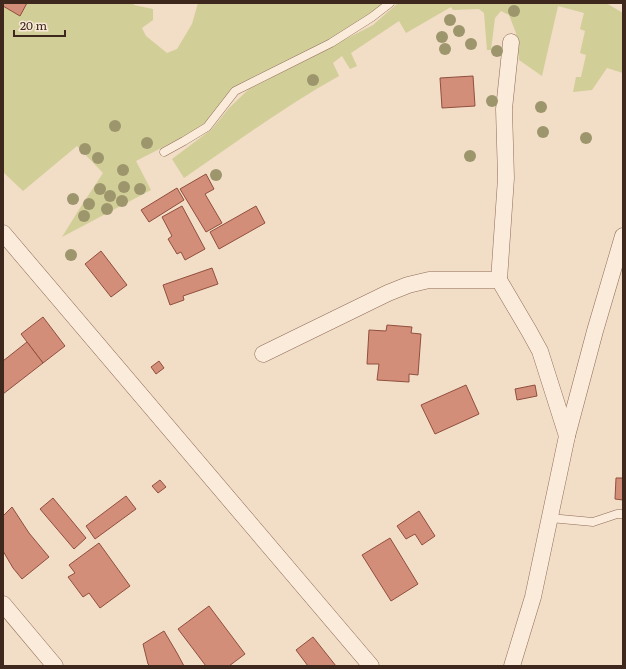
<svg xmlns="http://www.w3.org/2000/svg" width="626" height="669" viewBox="0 0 626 669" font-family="Literata,serif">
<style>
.green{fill:#d1ce98}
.building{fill:#d38e79;stroke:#904f3d}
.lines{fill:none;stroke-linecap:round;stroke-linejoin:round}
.lane-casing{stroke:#8f6c59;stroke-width:9}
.street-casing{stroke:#8f6c59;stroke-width:17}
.lane{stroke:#fbebda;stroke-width:8}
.street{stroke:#fbebda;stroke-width:16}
.tree{fill:#9d966c}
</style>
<rect width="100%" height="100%" fill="#f2ddc6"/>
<g class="green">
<path d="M 3,3 L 133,3 L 134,5 L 153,9 L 153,20 L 142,28 L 146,36 L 167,53 L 177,49 L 192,24 L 198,3 L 386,3 L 372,15 L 295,59 L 230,93 L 204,126 L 136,161 L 151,190 L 62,237 L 80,208 L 103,173 L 77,146 L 23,191 L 3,172 Z"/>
<path d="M 398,3 L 606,3 L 623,13 L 623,73 L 607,68 L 592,90 L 573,92 L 576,77 L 581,77 L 586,55 L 580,53 L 585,31 L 580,29 L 584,13 L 558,6 L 542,76 L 519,60 L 516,33 L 509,15 L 501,11 L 495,18 L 491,50 L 487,50 L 484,13 L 479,9 L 453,10 L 451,7 L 406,33 L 399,21 L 351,53 L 357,66 L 350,69 L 342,56 L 333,63 L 339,76 C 285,106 235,143 184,178 L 172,159 L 212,129 L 229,108 L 249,89 L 373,25 Z"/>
</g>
<g class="building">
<path d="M 3,3 L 27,3 L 20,16 L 3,6 Z"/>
<path d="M 473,76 L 475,106 L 442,108 L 440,78 Z"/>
<path d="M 206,174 L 214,189 L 205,194 L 222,223 L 206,232 L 180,189 Z"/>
<path d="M 177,188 L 184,200 L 149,222 L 141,210 Z"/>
<path d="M 182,206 L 205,249 L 185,260 L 181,252 L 177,254 L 168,239 L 172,236 L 162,217 Z"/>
<path d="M 256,206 L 265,223 L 219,249 L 210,232 Z"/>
<path d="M 101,251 L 127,285 L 111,297 L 85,264 Z"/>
<path d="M 212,268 L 218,284 L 183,296 L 184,300 L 170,305 L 163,285 Z"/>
<path d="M 43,317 L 65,346 L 43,363 L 21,334 Z"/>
<path d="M 387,325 L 412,327 L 411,333 L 421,334 L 418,375 L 409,374 L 409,382 L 377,380 L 379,364 L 367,364 L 369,330 L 386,331 Z"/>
<path d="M 27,342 L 43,363 L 3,394 L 3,361 Z"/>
<path d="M 159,361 L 164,368 L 156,374 L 151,367 Z"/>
<path d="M 466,385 L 479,414 L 435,434 L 421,405 Z"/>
<path d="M 535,385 L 537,396 L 517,400 L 515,389 Z"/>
<path d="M 616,478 L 623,478 L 623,500 L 615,499 Z"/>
<path d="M 160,480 L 166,487 L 158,493 L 152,486 Z"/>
<path d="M 126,496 L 136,509 L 95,539 L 86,526 Z"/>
<path d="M 53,498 L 86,538 L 74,549 L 40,509 Z"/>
<path d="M 12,507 L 29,533 L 49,557 L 22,579 L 13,568 L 3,551 L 3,516 Z"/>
<path d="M 419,511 L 435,536 L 422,545 L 415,534 L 406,539 L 397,526 Z"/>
<path d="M 390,538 L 418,584 L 391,601 L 362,555 Z"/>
<path d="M 99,543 L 130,586 L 100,608 L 89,593 L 83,597 L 68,577 L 75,573 L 69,565 Z"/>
<path d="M 209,606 L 245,654 L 229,666 L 206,666 L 178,629 Z"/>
<path d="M 164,631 L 177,653 L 184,666 L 150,666 L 148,664 L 143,644 Z"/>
<path d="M 313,637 L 336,666 L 308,666 L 296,650 Z"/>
</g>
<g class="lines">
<defs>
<g id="lane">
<path d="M 164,152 L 184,141 L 207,127 L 235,91 L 331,43 L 372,17 L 390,3"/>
<path d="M 550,518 L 593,522 L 617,514 L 623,514"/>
</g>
<g id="street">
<path d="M 3,233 L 371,666"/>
<path d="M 499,280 L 506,178 L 504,109 L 511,42"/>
<path d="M 263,354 L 388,293 L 408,285 L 429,280 L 499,280 L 529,331 L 540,351 L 567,436"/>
<path d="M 3,604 L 55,666"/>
<path d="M 512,666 L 533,597 L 567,436 L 595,331 L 623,236"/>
</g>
</defs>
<use href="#lane" class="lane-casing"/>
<use href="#street" class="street-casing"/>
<use href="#lane" class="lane"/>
<use href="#street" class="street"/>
</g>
<g class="tree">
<circle cx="514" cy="11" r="6"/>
<circle cx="450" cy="20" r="6"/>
<circle cx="459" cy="31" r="6"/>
<circle cx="442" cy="37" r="6"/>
<circle cx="471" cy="44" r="6"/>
<circle cx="445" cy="49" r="6"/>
<circle cx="497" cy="51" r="6"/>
<circle cx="313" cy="80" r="6"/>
<circle cx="492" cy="101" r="6"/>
<circle cx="541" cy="107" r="6"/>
<circle cx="115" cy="126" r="6"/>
<circle cx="543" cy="132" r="6"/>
<circle cx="586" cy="138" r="6"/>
<circle cx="147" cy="143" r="6"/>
<circle cx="85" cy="149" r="6"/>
<circle cx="470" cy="156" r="6"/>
<circle cx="98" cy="158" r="6"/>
<circle cx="123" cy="170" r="6"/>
<circle cx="216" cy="175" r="6"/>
<circle cx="124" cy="187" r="6"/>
<circle cx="100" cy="189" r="6"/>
<circle cx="140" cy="189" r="6"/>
<circle cx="110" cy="196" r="6"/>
<circle cx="73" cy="199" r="6"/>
<circle cx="122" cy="201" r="6"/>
<circle cx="89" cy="204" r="6"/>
<circle cx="107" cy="209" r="6"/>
<circle cx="84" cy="216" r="6"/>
<circle cx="71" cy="255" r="6"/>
</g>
<rect width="626" height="669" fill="none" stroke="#3e281e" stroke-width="8"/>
<path d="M14 30v6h51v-6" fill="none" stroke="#3e281e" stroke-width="2"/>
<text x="20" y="30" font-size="12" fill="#3e281e" stroke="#f8e8d6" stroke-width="3" paint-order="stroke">20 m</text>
</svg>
